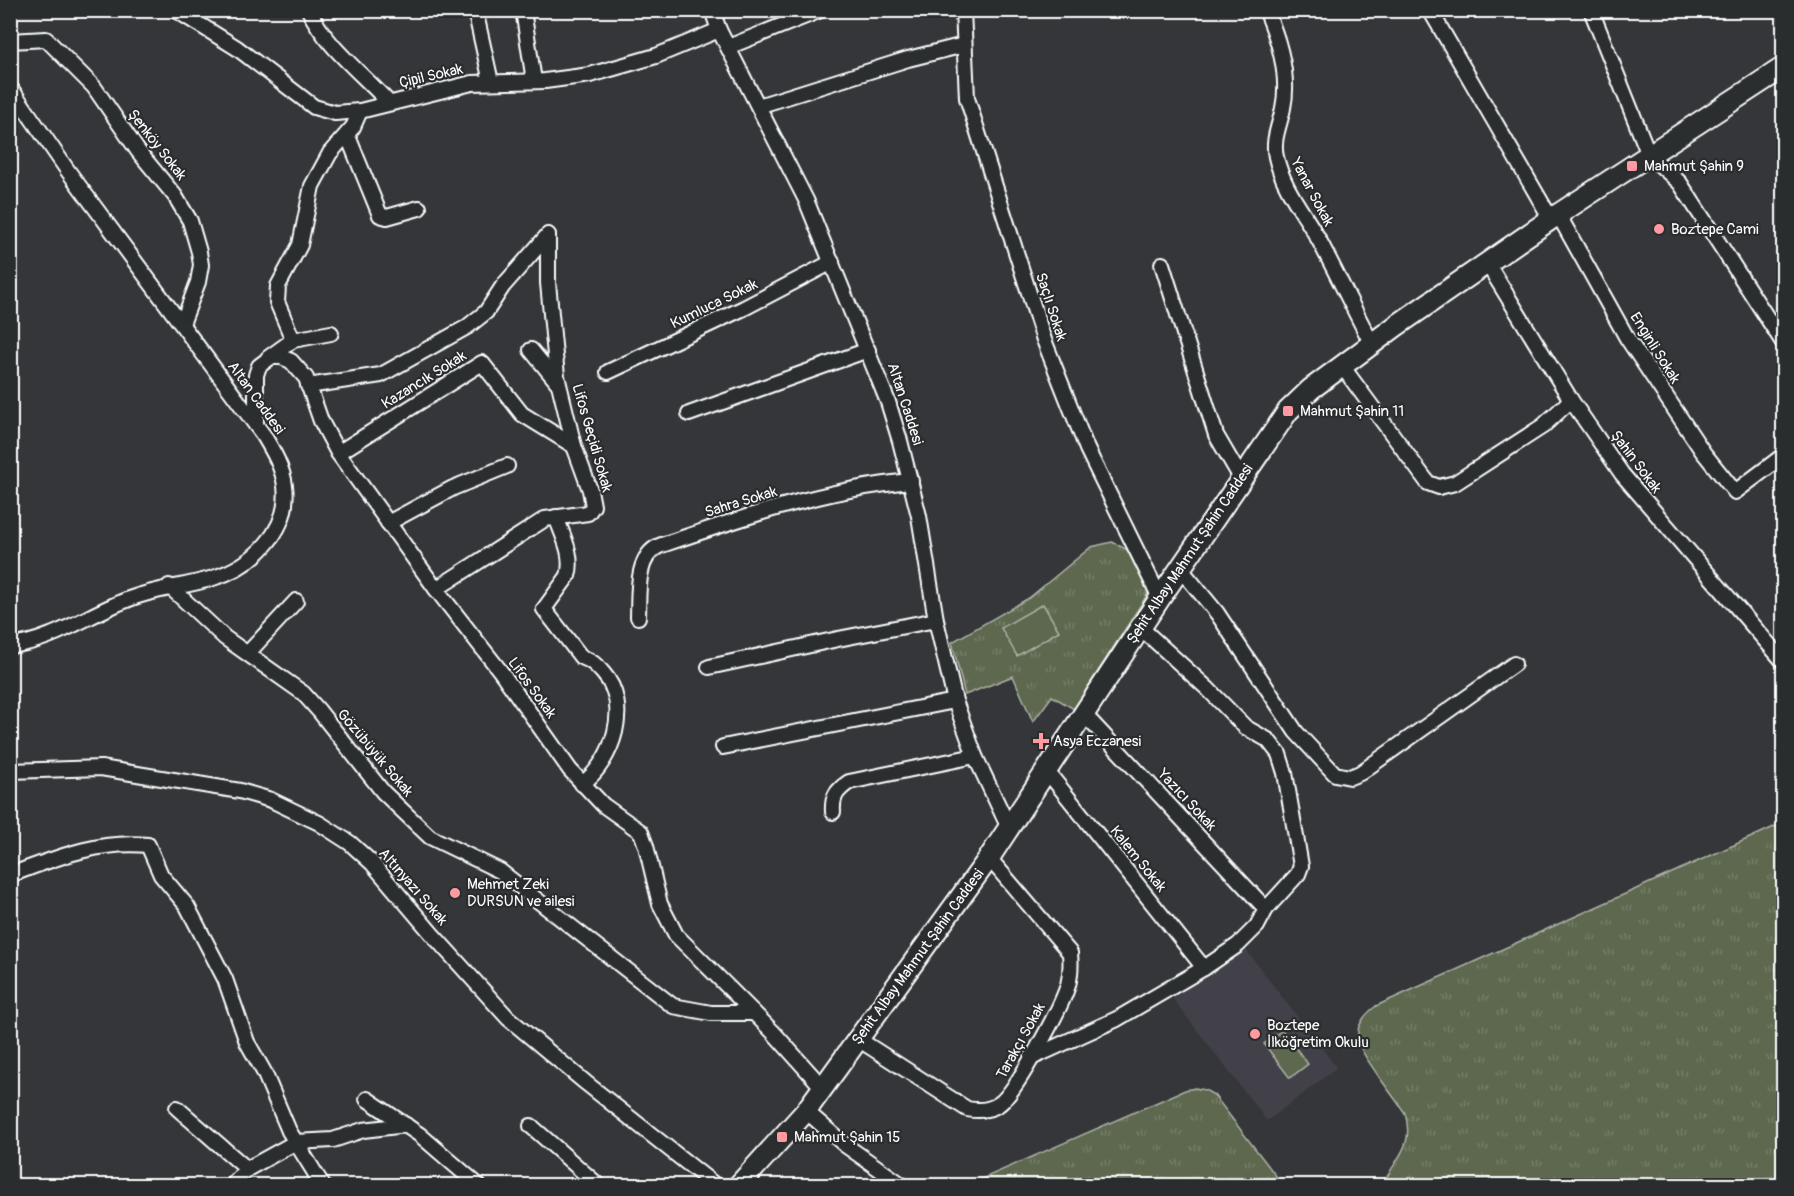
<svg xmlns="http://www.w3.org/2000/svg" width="1794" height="1196" viewBox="0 0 1794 1196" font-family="Pangolin,sans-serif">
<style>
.built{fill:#424048}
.grass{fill:url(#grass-tufts);stroke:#aeb4a7;stroke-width:1.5}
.pitch{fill:#5d684f;stroke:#aeb4a7;stroke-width:1.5}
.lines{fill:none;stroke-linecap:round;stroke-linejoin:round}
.street-casing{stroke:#fff;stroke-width:18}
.secondary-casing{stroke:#fff;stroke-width:24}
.street{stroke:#2a2d2e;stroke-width:14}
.secondary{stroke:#2a2d2e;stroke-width:20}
.poi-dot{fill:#ff9aa2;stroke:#2a2d2e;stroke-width:2}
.labels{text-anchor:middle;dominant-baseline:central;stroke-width:4.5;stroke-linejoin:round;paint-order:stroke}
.street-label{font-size:15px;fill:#fff;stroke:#2a2d2e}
.poi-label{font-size:15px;fill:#fff;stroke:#2a2d2e;text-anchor:start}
</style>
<defs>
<pattern id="grass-tufts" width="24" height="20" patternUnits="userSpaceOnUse" patternTransform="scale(1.5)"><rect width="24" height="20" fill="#5d684f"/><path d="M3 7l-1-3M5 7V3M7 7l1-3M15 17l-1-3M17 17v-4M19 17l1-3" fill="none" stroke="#757f69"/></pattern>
</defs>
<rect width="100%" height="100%" fill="#35363a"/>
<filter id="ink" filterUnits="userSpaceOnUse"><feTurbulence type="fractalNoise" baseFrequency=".0167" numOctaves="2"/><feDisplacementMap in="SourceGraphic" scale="12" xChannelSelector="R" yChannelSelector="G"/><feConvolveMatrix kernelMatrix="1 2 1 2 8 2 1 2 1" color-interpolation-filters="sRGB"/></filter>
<g filter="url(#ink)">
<path class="built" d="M 1243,946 L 1337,1068 L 1267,1121 L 1173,999 Z"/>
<g class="grass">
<path d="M 1112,542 L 1128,550 L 1147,584 L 1149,589 L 1147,595 L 1074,709 L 1052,696 L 1033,722 L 1013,676 L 965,695 L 952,642 L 1029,598 L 1091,547 Z"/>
<path d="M 1783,823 L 1783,1185 L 1383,1185 C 1395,1157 1415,1148 1405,1113 C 1396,1100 1386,1087 1377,1074 C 1359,1048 1345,1029 1376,1006 Z"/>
<path d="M 1195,1088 L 1205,1090 L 1214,1095 L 1283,1185 L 968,1185 L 1185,1090 Z"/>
</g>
<g class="pitch">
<path d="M 1043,604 L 1059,631 L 1017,656 L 1001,628 Z"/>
<path d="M 1282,1030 L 1308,1064 L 1290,1078 L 1264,1044 Z"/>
</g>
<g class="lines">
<defs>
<g id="street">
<path d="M 176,10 L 237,48 L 314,107 L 335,113 L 360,111 L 472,83 L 545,81 L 590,75 L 656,56 L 719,30"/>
<path d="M 309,10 C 326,47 362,73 389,103"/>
<path d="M 475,10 L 491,82"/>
<path d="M 523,10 L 534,81"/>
<path d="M 712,10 L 719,30 L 806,200 L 888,402 L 900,441 L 919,516 L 936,620 L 955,701 L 975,756 L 1009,828"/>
<path d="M 963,10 L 967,98 L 1044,340 L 1087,449 L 1160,598"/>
<path d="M 1266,10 C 1279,40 1290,76 1283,108 C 1280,125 1272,139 1276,157 C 1283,189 1305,214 1320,242 C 1338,276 1354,310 1372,344"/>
<path d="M 1430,10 L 1551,219"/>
<path d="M 1591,10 L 1649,155 L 1680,183 L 1784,344"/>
<path d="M 10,41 L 46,39 L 94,87 L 138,151 L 175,196 L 190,221 L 199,252 L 201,265 L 198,282 L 182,324"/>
<path d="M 728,47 L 821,10"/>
<path d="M 10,87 L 68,171 L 264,436 C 273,451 283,468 285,486 C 291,531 252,566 213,578 C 185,587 157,588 129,599 C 89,614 53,641 10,646"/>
<path d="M 758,106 L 908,59 L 964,45"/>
<path d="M 347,134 L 380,215 L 387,217 L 419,208"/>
<path d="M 1558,214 L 1627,338 L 1703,452 L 1735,492 L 1784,455"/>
<path d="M 1487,263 L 1571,400 L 1622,474 L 1784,662"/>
<path d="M 1162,264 L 1216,435 L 1241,478"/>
<path d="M 293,340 L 277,302 L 278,286 L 300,245 L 312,186 L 330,153 L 353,127 L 360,111"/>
<path d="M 531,350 L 558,383"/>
<path d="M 268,358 L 293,340 L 331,333"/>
<path d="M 1342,366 L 1428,483 L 1439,487 L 1455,483 L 1543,426 L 1571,400"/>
<path d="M 608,372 L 744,308 L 832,262"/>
<path d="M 308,386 L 381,375 L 467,327 L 486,312 L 503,286 L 548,235"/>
<path d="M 689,414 L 868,350"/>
<path d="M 256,425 L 256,375 L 259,366 L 271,357 L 281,357 L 291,361 L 306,378 L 321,421 L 338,453 L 436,589 L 501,672 L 570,770 L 603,805 L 641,832 L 646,846 L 660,904 L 676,935 L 773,1032 L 823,1088"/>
<path d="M 338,453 L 482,363 L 522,414 L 574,446"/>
<path d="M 556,517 C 563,536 574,556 568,576 L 544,609 L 581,657 C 591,660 596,665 603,673 C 632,705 613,761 582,784"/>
<path d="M 388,523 L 453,488 L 507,466"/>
<path d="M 1180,568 L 1217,613 L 1296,732 L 1335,774 L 1350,777 L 1360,773 L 1514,664"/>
<path d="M 169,586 L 225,638 L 303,693 L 319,711 L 383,792 L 430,837 L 500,871 L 673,1006 L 711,1013 L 754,1013"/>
<path d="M 436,589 L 545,519 L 588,513 L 593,506 L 590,490 L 574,446 L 557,376 L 548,283 L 548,235"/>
<path d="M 638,617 C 639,595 635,557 659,546 C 741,518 824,489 911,481"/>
<path d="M 248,653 L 296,601"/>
<path d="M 709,667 L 838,639 L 936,620"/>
<path d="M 1083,713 L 1266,909"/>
<path d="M 723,747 L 955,701"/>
<path d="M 1046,770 L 1204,968"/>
<path d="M 10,771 L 101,768 L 240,791 L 271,800 L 319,823 L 350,843 L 372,863 L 433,935 L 508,1018 L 586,1083 L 716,1186"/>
<path d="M 833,812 C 832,797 836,791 849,782 L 975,756"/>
<path d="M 10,875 C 56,858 98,840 148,845 L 161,875 L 187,906 L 225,979 L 247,1042 L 264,1072 L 289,1131 L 323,1186"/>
<path d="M 858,1039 L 967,1109 C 978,1111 989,1111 999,1104 C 1015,1094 1062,1006 1068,985 C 1071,974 1071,964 1070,953 L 989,858"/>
<path d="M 1031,1058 L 1117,1019 L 1204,968 L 1238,945 L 1257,926 L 1266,909 L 1298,874 L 1301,866 L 1285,773 L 1279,754 L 1268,740 L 1245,727 L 1208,689 L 1141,628"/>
<path d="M 367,1099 L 420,1135 L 479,1186"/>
<path d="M 177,1108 L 247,1169"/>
<path d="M 806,1111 L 845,1145 L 902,1185"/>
<path d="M 531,1126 L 599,1186"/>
<path d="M 232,1186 L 247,1169 L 296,1142 L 333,1140 L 363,1130 L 406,1125"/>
</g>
<path id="secondary" d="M 738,1186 L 806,1111 L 989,858 L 1160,598 L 1288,411 L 1311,389 L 1396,326 L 1551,219 L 1784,67"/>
</defs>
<use href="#street" class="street-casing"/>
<use href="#secondary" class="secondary-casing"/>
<use href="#street" class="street"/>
<use href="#secondary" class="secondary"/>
</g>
</g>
<g class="poi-dot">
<rect x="1626" y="160" width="12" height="12" rx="3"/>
<circle cx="1659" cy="229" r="6"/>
<rect x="1282" y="405" width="12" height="12" rx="3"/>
<path d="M1038 732h6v6h6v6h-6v6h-6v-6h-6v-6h6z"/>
<circle cx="455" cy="893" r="6"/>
<circle cx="1255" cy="1034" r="6"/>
<rect x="776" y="1131" width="12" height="12" rx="3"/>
</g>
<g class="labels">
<g class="street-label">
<text transform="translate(431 76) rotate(-13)">Çipil Sokak</text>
<text transform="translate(157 145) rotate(52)">Şenköy Sokak</text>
<text transform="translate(1312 192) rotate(62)">Yanar Sokak</text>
<text transform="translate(714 304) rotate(-26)">Kumluca Sokak</text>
<text transform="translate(1051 307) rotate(72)">Saçlı Sokak</text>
<text transform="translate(1655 348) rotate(58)">Enginli Sokak</text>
<text transform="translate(424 380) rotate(-32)">Kazancık Sokak</text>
<text transform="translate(256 398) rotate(54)">Altan Caddesi</text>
<text transform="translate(905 404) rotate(72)">Altan Caddesi</text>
<text transform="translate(592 438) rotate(74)">Lifos Geçidi Sokak</text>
<text transform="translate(1636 462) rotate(53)">Şahin Sokak</text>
<text transform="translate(741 502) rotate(-17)">Sahra Sokak</text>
<text transform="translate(1190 554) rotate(-56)">Şehit Albay Mahmut Şahin Caddesi</text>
<text transform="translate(532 688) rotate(54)">Lifos Sokak</text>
<text transform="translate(375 753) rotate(50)">Gözübüyük Sokak</text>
<text transform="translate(1187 800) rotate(47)">Yazıcı Sokak</text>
<text transform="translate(1138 859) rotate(51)">Kalem Sokak</text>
<text transform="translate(413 887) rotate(49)">Altınyazı Sokak</text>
<text transform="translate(918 957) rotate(-54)">Şehit Albay Mahmut Şahin Caddesi</text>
<text transform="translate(1021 1041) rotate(-61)">Tarakçı Sokak</text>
</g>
<g class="poi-label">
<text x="1644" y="166">Mahmut Şahin 9</text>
<text x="1671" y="229">Boztepe Cami</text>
<text x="1300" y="411">Mahmut Şahin 11</text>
<text x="1053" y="741">Asya Eczanesi</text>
<text x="467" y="884">Mehmet Zeki<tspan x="467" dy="17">DURSUN ve ailesi</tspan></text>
<text x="1267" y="1025">Boztepe<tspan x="1267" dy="17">İlköğretim Okulu</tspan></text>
<text x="794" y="1137">Mahmut Şahin 15</text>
</g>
</g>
<rect width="1794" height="1196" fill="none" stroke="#2a2d2e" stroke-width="36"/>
<rect x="18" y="18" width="1758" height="1160" fill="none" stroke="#fff" stroke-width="2" filter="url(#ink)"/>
</svg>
